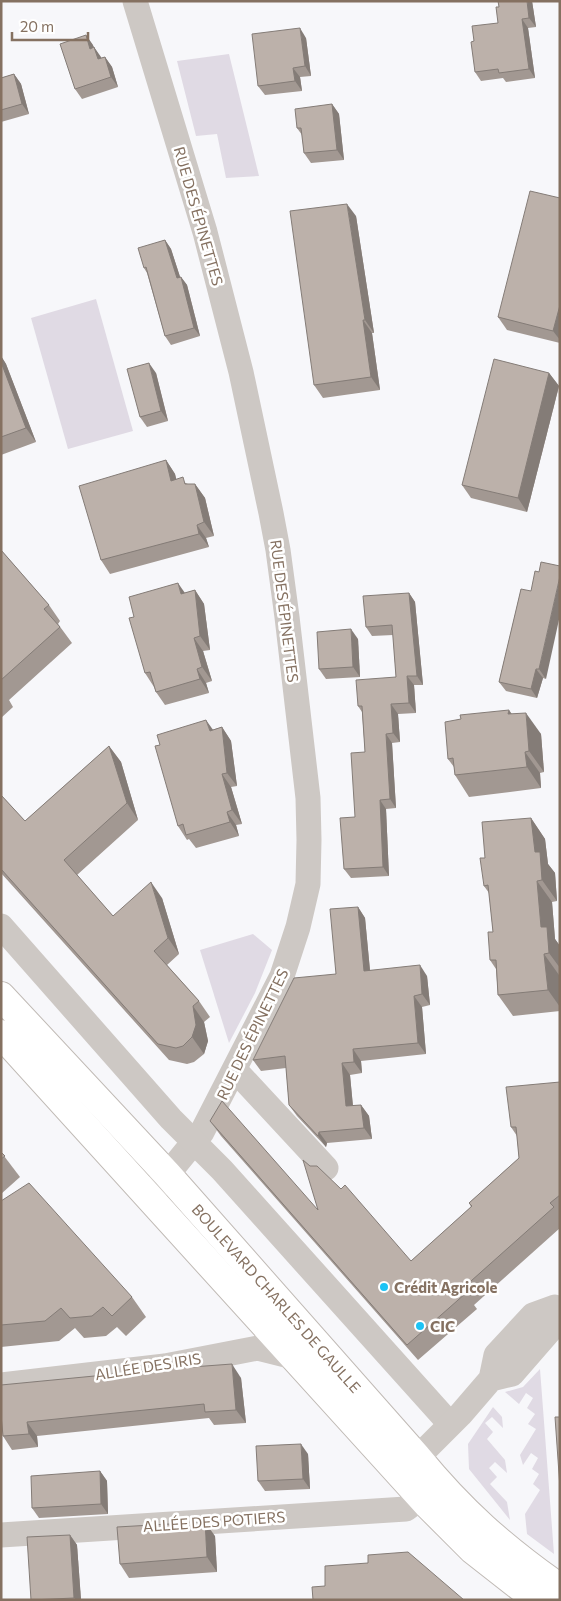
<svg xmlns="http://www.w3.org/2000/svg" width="561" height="1601" viewBox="0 0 561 1601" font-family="Commissioner,sans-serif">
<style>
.green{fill:#e0dae4}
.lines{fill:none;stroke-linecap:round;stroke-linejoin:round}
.major-casing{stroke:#c0bab5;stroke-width:30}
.minor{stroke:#cdc8c4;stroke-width:25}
.major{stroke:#fff;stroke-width:28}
.wall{fill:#a29892}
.shaded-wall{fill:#847c77}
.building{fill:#bcb1aa;stroke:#847c77}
.poi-dot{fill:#1cc3f5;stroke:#fff;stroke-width:2}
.labels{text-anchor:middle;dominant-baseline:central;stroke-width:5;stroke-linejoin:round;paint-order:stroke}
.street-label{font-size:15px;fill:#857161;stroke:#fff}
.poi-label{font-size:15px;font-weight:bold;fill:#857161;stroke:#fff;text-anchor:start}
</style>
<rect width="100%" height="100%" fill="#f7f7fa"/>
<g class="green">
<path d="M 229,54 L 259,176 L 226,178 L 217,134 L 196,136 L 177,61 Z"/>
<path d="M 96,299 L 133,431 L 68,449 L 31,318 Z"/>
<path d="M 253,934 L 272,950 L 255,993 L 229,1043 L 200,950 Z"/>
<path d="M 540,1369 L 554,1554 L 527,1534 L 525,1514 L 540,1490 L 533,1484 L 539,1474 L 532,1469 L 538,1458 L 531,1453 L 523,1465 L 520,1455 L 536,1429 L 528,1424 L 535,1414 L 527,1408 L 533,1398 L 526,1393 L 519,1404 L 505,1392 L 523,1387 Z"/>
<path d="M 493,1407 L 502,1417 L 503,1428 L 492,1417 L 485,1423 L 493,1432 L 487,1439 L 505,1460 L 507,1473 L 495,1462 L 489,1468 L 497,1477 L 490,1484 L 507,1502 L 510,1520 L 469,1469 L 468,1444 Z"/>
</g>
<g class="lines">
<defs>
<g id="major">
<path id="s1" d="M 1,996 L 167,1174 L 417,1457 C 461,1511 503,1548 560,1588"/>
<path d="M 1,1034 L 428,1505 L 473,1550 L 537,1600"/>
</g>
</defs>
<use href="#major" class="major-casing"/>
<g class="minor">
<path d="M 135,1 L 205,232 L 241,372 L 271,513 L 278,550 L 287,617 L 308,798 L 309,840 L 308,884 L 298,927 L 282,976 L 202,1132 L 149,1197"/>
<path d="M 1,926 L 171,1119 L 222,1170 L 450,1424"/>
<path d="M 235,1070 L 326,1168"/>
<path d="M 1,1385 L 165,1366 L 258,1348 L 294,1357"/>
<path d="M 403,1472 L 460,1415 L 491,1379 L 512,1374 L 552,1328 L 555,1307 L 533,1315 L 496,1355 L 491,1379"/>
<path d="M 1,1535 L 406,1509 L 422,1497"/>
</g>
<use href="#major" class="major"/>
</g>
<g class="wall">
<path d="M 532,1 L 536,27 L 528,28 L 535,78 L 506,82 L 503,78 L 481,81 L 475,72 L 498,23 Z"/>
<path d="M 86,35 L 101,58 L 105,57 L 112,67 L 118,87 L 82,99 L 75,89 Z"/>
<path d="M 306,38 L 311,76 L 300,77 L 302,91 L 265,95 L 258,86 Z"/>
<path d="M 14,74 L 21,84 L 29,114 L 1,122 L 1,78 Z"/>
<path d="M 332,104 L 339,114 L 344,160 L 311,163 L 304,153 L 302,135 L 297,128 Z"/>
<path d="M 560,198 L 560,343 L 507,330 L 498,317 Z"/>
<path d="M 356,216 L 374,333 L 372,333 L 380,390 L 323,398 L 314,385 Z"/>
<path d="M 165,240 L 171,249 L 180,277 L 181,277 L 187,285 L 200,336 L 171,345 L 165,336 L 147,273 L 144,268 Z"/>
<path d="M 1,356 L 6,364 L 36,442 L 1,455 Z"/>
<path d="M 156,373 L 168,421 L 147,427 L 140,417 Z"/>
<path d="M 549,373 L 559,386 L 527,512 L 471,498 L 462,485 Z"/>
<path d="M 166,460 L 175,474 L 176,479 L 188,484 L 195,484 L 205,498 L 214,536 L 206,538 L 209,547 L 110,574 L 101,560 Z"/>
<path d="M 1,550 L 49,605 L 60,621 L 58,624 L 72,643 L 9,700 L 13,707 L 1,718 Z"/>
<path d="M 521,589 L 546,679 L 543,678 L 537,698 L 506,691 L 499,682 Z"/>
<path d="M 195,590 L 204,604 L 210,650 L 203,651 L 212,681 L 206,683 L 209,693 L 165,705 L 156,692 L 154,687 L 145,673 L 134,617 L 185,593 Z"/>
<path d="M 409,593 L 415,602 L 423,685 L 414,685 L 416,713 L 398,714 L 400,742 L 392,743 L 396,808 L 386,809 L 389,876 L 351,878 L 344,869 L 355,817 L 365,752 L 362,712 L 358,706 L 396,677 L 393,635 L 372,636 L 366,627 Z"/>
<path d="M 358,639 L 360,677 L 326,679 L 319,669 Z"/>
<path d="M 513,714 L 541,734 L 544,772 L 540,773 L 541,788 L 469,797 L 455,775 L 454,767 L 448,759 Z"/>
<path d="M 222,727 L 231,741 L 237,786 L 231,787 L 242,824 L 236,825 L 239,836 L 196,848 L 189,839 L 187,840 L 178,826 L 160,745 Z"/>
<path d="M 109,746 L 121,762 L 138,820 L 77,875 L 113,916 L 162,898 L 179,954 L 167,965 L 199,1001 L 210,1017 L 204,1022 L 208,1041 L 204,1054 L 194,1062 L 187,1064 L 169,1060 L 1,873 L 1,795 L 25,821 Z"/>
<path d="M 531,818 L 545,839 L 548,864 L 555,873 L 557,901 L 552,902 L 555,939 L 560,946 L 560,1011 L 513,1016 L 498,995 L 496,969 L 490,960 L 493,932 L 489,893 L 484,886 L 485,858 Z"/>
<path d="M 358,907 L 365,918 L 370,970 L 427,976 L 430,1005 L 422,1007 L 426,1054 L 361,1061 L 362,1073 L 350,1075 L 353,1106 L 361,1105 L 369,1116 L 372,1139 L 327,1143 L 326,1147 L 297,1116 L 289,1105 L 286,1068 L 261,1071 L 253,1060 L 336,974 Z"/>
<path d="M 560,1082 L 560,1228 L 474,1305 L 477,1309 L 418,1360 L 221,1136 L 210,1121 L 318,1210 L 411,1261 L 471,1207 L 469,1203 L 519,1158 L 517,1136 L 511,1127 Z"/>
<path d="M 1,1152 L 20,1177 L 1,1194 Z"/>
<path d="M 1,1201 L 132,1297 L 146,1317 L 126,1336 L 117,1327 L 106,1336 L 84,1338 L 75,1328 L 59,1341 L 1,1347 Z"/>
<path d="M 192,1364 L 195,1367 L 241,1378 L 246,1423 L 214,1425 L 209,1418 L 37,1436 L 38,1447 L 12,1450 L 3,1436 L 1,1415 L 167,1369 Z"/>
<path d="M 308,1454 L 310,1489 L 265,1491 L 258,1481 Z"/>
<path d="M 100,1471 L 107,1481 L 108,1514 L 39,1518 L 32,1508 Z"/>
<path d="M 70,1535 L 77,1545 L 81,1600 L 31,1600 Z"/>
<path d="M 215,1536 L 217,1572 L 129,1578 L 120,1564 Z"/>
</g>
<g class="shaded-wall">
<path d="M 527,1 L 532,1 L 536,27 L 529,18 Z"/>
<path d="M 522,19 L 528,28 L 535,78 L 529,69 Z"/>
<path d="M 300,28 L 306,38 L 311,76 L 305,66 Z"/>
<path d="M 86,35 L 93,45 L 97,59 L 90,49 Z"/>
<path d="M 94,47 L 101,57 L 105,69 L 98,59 Z"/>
<path d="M 105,57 L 112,67 L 118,87 L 111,77 Z"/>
<path d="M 293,68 L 300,77 L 302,91 L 295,81 Z"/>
<path d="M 14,74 L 21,84 L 29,114 L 22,104 Z"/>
<path d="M 332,104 L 339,114 L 344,160 L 337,150 Z"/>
<path d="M 347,204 L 356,216 L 374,333 L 365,320 Z"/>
<path d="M 165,240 L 171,249 L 183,286 L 177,278 Z"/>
<path d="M 181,277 L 187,285 L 200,336 L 194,328 Z"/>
<path d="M 560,305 L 560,340 L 553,331 Z"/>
<path d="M 363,320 L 372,333 L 380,390 L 371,377 Z"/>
<path d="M 1,356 L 6,364 L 36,442 L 26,428 L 1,362 Z"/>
<path d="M 149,363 L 156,373 L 168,421 L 161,411 Z"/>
<path d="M 549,373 L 559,386 L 527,512 L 518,498 Z"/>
<path d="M 166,460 L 175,474 L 180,494 L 171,481 Z"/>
<path d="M 195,484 L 205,498 L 214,536 L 204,522 Z"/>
<path d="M 197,525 L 206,538 L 209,547 L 199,534 Z"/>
<path d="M 560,576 L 560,615 L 546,679 L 539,669 Z"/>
<path d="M 178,583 L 187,596 L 181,594 Z"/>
<path d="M 195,590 L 204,604 L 210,650 L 200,636 Z"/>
<path d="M 409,593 L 415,602 L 423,685 L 417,676 Z"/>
<path d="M 351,629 L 358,639 L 360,677 L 353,667 Z"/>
<path d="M 194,638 L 203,651 L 212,681 L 202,667 Z"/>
<path d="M 197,669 L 206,683 L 209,693 L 200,679 Z"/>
<path d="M 536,669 L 543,678 L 537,698 L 531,689 Z"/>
<path d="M 407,676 L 414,685 L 416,713 L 409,703 Z"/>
<path d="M 391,704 L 398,714 L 400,742 L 393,733 Z"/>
<path d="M 509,710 L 524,731 L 508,714 Z"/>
<path d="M 526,713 L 541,734 L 544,772 L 529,751 Z"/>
<path d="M 206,720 L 216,734 L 210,731 Z"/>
<path d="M 222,727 L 231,741 L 237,786 L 227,773 Z"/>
<path d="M 386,734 L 392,743 L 396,808 L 390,799 Z"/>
<path d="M 109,746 L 121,762 L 138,820 L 127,803 Z"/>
<path d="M 525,752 L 540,773 L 541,788 L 527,767 Z"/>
<path d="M 222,774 L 231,787 L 242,824 L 232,810 Z"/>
<path d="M 380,800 L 386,809 L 389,876 L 383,867 Z"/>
<path d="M 227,812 L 236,825 L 239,836 L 230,822 Z"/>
<path d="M 531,818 L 545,839 L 548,864 L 555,873 L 557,901 L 542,880 L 535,852 Z"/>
<path d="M 537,881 L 552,902 L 555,939 L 560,946 L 560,968 L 549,953 L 541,927 Z"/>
<path d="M 151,882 L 162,898 L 179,954 L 168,938 Z"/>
<path d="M 358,907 L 365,918 L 371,982 L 364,971 Z"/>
<path d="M 544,954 L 559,975 L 560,1007 L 548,990 Z"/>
<path d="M 420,965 L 427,976 L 430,1005 L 422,994 Z"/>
<path d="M 414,996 L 422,1007 L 426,1054 L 418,1043 Z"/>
<path d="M 193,1006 L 204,1022 L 208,1041 L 204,1054 L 192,1037 Z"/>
<path d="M 353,1049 L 361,1061 L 362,1073 L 354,1062 Z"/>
<path d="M 342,1063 L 350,1075 L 354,1118 L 346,1106 Z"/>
<path d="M 361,1105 L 369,1116 L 372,1139 L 364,1128 Z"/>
<path d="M 319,1132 L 327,1143 L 326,1147 L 318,1136 Z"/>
<path d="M 232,1364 L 241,1378 L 246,1423 L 236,1410 Z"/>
<path d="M 27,1422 L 37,1436 L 38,1447 L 29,1434 Z"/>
<path d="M 301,1444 L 308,1454 L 310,1489 L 303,1479 Z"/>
<path d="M 100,1471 L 107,1481 L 108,1514 L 101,1504 Z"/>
<path d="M 205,1522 L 215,1536 L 217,1572 L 207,1557 Z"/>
<path d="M 70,1535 L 77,1545 L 81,1600 L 76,1600 L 74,1598 Z"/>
</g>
<g class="building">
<path d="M 498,1 L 527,1 L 529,18 L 522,19 L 529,69 L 499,73 L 498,69 L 475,72 L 471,42 L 474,41 L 472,26 L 498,23 L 496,7 L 499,7 Z"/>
<path d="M 300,28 L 305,66 L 293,68 L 295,81 L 258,86 L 252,34 Z"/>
<path d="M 86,35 L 90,49 L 94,47 L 98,59 L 105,57 L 111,77 L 75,89 L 60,44 Z"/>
<path d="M 14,74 L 22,104 L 1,110 L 1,78 Z"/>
<path d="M 332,104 L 337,150 L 304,153 L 301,128 L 297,128 L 295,109 Z"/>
<path d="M 530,191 L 560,198 L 560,305 L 553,331 L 498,317 Z"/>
<path d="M 347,204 L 365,320 L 363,320 L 371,377 L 314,385 L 290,211 Z"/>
<path d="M 165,240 L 177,278 L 181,277 L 194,328 L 165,336 L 146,267 L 144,268 L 138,248 Z"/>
<path d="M 494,359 L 549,373 L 518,498 L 462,485 Z"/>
<path d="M 1,362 L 26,428 L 1,437 Z"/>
<path d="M 149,363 L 161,411 L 140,417 L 127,369 Z"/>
<path d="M 166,460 L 171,481 L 183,477 L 185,484 L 195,484 L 204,522 L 197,525 L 199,534 L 101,560 L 79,486 Z"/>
<path d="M 1,550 L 49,605 L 44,609 L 60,627 L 1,680 Z"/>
<path d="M 541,562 L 560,566 L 560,576 L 539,669 L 536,669 L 531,689 L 499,682 L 521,589 L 531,591 L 535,571 L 539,572 Z"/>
<path d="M 178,583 L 181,594 L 195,590 L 200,636 L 194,638 L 202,667 L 197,669 L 200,679 L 156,692 L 150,672 L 145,673 L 129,618 L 134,617 L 129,597 Z"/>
<path d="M 409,593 L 417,676 L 407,676 L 409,703 L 391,704 L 393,733 L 386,734 L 390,799 L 380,800 L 383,867 L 344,869 L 340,818 L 355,817 L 351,753 L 365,752 L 362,706 L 358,706 L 356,680 L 396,677 L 392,625 L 366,627 L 363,596 Z"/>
<path d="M 351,629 L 353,667 L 319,669 L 317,632 Z"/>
<path d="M 509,710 L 508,714 L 526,713 L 529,751 L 525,752 L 527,767 L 455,775 L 453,758 L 448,759 L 445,722 L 461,719 L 460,715 Z"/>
<path d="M 206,720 L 210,731 L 222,727 L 227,773 L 222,774 L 232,810 L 227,812 L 230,822 L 186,835 L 183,824 L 178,826 L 155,746 L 160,745 L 157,735 Z"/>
<path d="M 109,746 L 127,803 L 64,860 L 113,916 L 151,882 L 168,938 L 154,951 L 199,1001 L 193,1006 L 196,1025 L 192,1037 L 183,1046 L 176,1048 L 158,1044 L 1,869 L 1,795 L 25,821 Z"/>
<path d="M 531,818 L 535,852 L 540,852 L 542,880 L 537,881 L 541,927 L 547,927 L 549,953 L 544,954 L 548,990 L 498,995 L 496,960 L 490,960 L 488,932 L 493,932 L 488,885 L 484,886 L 480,858 L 485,858 L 482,822 Z"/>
<path d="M 358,907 L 364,971 L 420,965 L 422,994 L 414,996 L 418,1043 L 353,1049 L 354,1062 L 342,1063 L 346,1106 L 361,1105 L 364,1128 L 319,1132 L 318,1136 L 289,1105 L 285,1056 L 253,1060 L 294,978 L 336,974 L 330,909 Z"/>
<path d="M 560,1082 L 560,1195 L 550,1203 L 554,1207 L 462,1289 L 466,1293 L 407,1345 L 210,1121 L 222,1101 L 318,1210 L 303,1160 L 310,1166 L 317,1166 L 341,1189 L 345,1185 L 411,1261 L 472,1206 L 469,1203 L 519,1158 L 516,1127 L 511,1127 L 506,1087 Z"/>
<path d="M 1,1152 L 5,1156 L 1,1159 Z"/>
<path d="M 29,1183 L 132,1297 L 112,1316 L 103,1307 L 92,1316 L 70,1318 L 61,1308 L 45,1321 L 1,1325 L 1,1201 Z"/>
<path d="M 192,1364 L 192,1367 L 232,1364 L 236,1410 L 205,1412 L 204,1404 L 27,1422 L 29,1434 L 3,1436 L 1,1415 L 1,1385 L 167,1369 L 166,1366 Z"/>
<path d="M 555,1417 L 560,1417 L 560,1488 Z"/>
<path d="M 301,1444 L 303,1479 L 258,1481 L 256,1446 Z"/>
<path d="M 100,1471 L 101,1504 L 32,1508 L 31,1476 Z"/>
<path d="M 205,1522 L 207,1557 L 120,1564 L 117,1527 Z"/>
<path d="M 70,1535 L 74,1598 L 31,1600 L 27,1537 Z"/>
<path d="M 408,1552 L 464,1600 L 313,1600 L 312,1587 L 325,1586 L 325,1566 L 368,1563 L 368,1555 Z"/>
</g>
<g class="poi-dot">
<circle cx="384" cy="1287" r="5"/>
<circle cx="420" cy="1326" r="5"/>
</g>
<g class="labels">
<g class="street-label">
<text transform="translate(199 216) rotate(74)">RUE DES ÉPINETTES</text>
<text transform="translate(285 611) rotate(83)">RUE DES ÉPINETTES</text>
<text transform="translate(252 1034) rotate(-64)">RUE DES ÉPINETTES</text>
<text stroke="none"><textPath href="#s1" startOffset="409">BOULEVARD CHARLES DE GAULLE</textPath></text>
<text transform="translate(148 1366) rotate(-9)">ALLÉE DES IRIS</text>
<text transform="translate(214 1521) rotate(-4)">ALLÉE DES POTIERS</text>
</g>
<g class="poi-label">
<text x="394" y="1287">Crédit Agricole</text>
<text x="430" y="1326">CIC</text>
</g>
</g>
<rect width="561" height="1601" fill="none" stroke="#857161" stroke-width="5"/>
<path d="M12 32v8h76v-8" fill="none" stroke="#857161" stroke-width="2.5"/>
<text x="20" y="32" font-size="15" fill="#857161" stroke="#ffffff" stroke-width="4" paint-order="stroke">20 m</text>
</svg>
